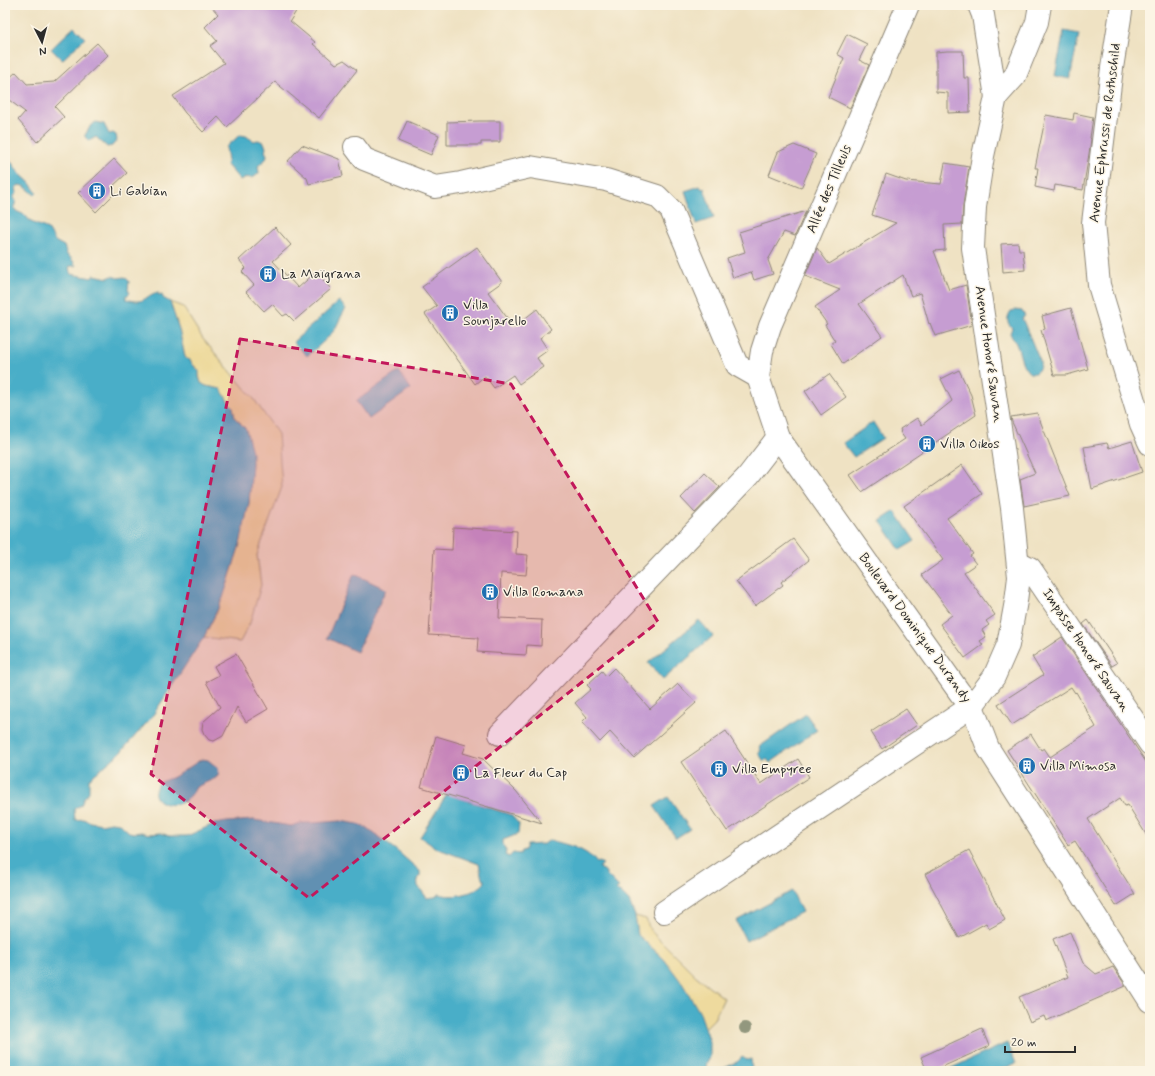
<svg xmlns="http://www.w3.org/2000/svg" width="1155" height="1076" viewBox="0 0 1155 1076" font-family="Mynerve,sans-serif">
<style>
.sand{fill:#eeda9e;stroke:#8c8264}
.water{fill:#49aec8;stroke:#3a6c7a}
.building{fill:#c69dd2}
.lines{fill:none;stroke-linecap:round;stroke-linejoin:round}
.minor-casing{stroke:#8d8677;stroke-width:24}
.minor{stroke:#fff;stroke-width:22}
.tree{fill:#92977e}
.marked{fill:#c2185b;fill-opacity:0.2;stroke:#c2185b;stroke-width:3;stroke-dasharray:8 5;stroke-linejoin:round}
.labels{text-anchor:middle;dominant-baseline:central;stroke-width:3;stroke-linejoin:round;paint-order:stroke}
.street-label{font-size:14px;fill:#2b2b2b;stroke:#fcf5e5}
.poi-label{font-size:14px;fill:#2b2b2b;stroke:#fcf5e5;text-anchor:start}
</style>
<rect width="100%" height="100%" fill="#fcf5e5"/>
<filter id="ink" filterUnits="userSpaceOnUse"><feTurbulence type="fractalNoise" baseFrequency=".025" numOctaves="2"/><feDisplacementMap in="SourceGraphic" scale="8" xChannelSelector="R" yChannelSelector="G"/><feConvolveMatrix kernelMatrix="1 2 1 2 8 2 1 2 1" color-interpolation-filters="sRGB"/></filter>
<filter id="wash" filterUnits="userSpaceOnUse"><feTurbulence type="fractalNoise" baseFrequency=".012" numOctaves="4" result="noise"/><feDisplacementMap in="SourceGraphic" scale="16" xChannelSelector="R" yChannelSelector="G"/><feGaussianBlur stdDeviation="0.9" result="paint"/><feColorMatrix in="noise" values="0 0 0 0 0 0 0 0 0 0 0 0 0 0 0 0 0 1.4 0 .05"/><feComposite in="paint" operator="in"/></filter>
<g filter="url(#wash)">
<rect width="100%" height="100%" fill="#efe2c3"/>
<g class="sand">
<path d="M 170,302 L 183,307 L 203,339 L 254,399 L 278,434 L 282,487 L 257,555 L 261,585 L 250,623 L 240,642 L 204,637 L 217,612 L 228,583 L 240,544 L 249,503 L 252,463 L 241,423 L 235,418 L 233,407 L 229,403 L 221,389 L 206,386 L 201,383 L 197,368 L 193,365 L 190,360 L 187,359 L 185,357 L 179,329 Z"/>
<path d="M 635,916 L 646,919 L 650,930 L 696,976 L 724,998 L 714,1019 L 705,1028 L 664,959 L 638,935 Z"/>
</g>
<g class="water">
<path d="M 74,27 L 85,38 L 62,60 L 51,49 Z"/>
<path d="M 1064,31 L 1079,34 L 1070,79 L 1055,76 Z"/>
<path d="M 96,122 L 104,124 L 109,134 L 113,133 L 116,135 L 117,140 L 112,146 L 107,147 L 96,137 L 89,141 L 85,137 L 85,135 L 91,125 Z"/>
<path d="M 240,135 L 246,136 L 254,141 L 258,140 L 264,142 L 266,148 L 265,151 L 267,155 L 266,159 L 258,166 L 259,173 C 255,177 252,179 246,177 L 241,181 L 226,164 L 228,161 L 226,147 Z"/>
<path d="M 5,160 L 10,161 L 13,164 L 19,173 L 29,182 L 37,193 L 35,195 C 29,191 24,183 17,186 L 16,188 L 17,193 L 14,196 L 14,198 L 16,201 L 14,207 L 16,211 L 25,215 L 31,222 L 48,229 L 55,241 L 64,246 L 67,255 L 71,258 L 76,266 L 70,266 L 69,268 L 71,274 L 92,278 L 94,275 L 108,278 L 112,276 L 118,278 L 125,277 L 129,281 L 128,290 L 130,293 L 128,295 L 126,295 L 126,299 C 147,305 143,296 158,292 L 158,295 L 162,294 L 163,298 L 170,302 L 179,329 L 185,357 L 187,359 L 190,360 L 193,365 L 199,371 L 199,377 L 201,383 L 206,386 L 221,389 L 229,403 L 233,407 L 235,418 L 246,429 L 252,452 L 252,463 L 249,503 L 240,544 L 223,598 L 204,637 L 151,718 L 120,753 L 89,779 L 89,792 L 84,798 L 81,805 L 74,809 L 75,820 L 83,819 L 90,822 L 102,824 L 111,822 L 119,823 L 129,832 L 134,833 L 141,832 L 149,834 L 161,833 L 169,836 L 187,836 L 214,824 L 227,822 L 254,820 L 291,826 L 301,823 L 311,823 L 340,821 L 358,824 L 367,828 L 397,851 L 420,871 L 420,876 L 417,879 L 418,886 L 427,898 L 435,897 L 439,894 C 453,899 477,893 485,882 L 484,880 L 482,879 L 479,864 L 436,848 L 420,837 L 447,794 L 511,815 L 519,824 L 518,834 L 503,840 L 503,844 L 506,851 L 505,855 L 509,857 L 513,853 L 520,854 L 522,851 L 525,850 L 527,845 L 544,844 L 550,840 C 567,845 586,848 597,863 L 599,862 L 603,864 L 599,867 L 600,869 L 605,871 L 607,875 L 619,887 L 616,889 L 618,891 L 621,893 L 629,901 L 635,916 L 638,935 L 664,959 L 682,983 L 700,1013 L 710,1042 L 710,1057 L 706,1065 L 707,1071 L 5,1071 Z"/>
<path d="M 700,186 L 702,189 L 704,188 L 714,218 L 696,224 L 685,191 Z"/>
<path d="M 339,301 L 346,309 C 341,315 339,322 335,329 C 328,339 316,348 307,356 L 293,342 Z"/>
<path d="M 1015,310 L 1022,311 L 1025,316 L 1022,318 L 1040,361 C 1042,370 1032,379 1026,369 C 1021,363 1020,353 1017,346 C 1015,340 1012,339 1010,333 L 1012,328 C 1007,323 1006,318 1011,311 Z"/>
<path d="M 399,371 L 411,389 L 369,419 L 356,401 Z"/>
<path d="M 873,422 L 883,438 L 854,457 L 843,443 Z"/>
<path d="M 895,511 L 915,541 L 900,550 L 880,521 Z"/>
<path d="M 354,574 L 386,589 L 357,652 L 327,638 Z"/>
<path d="M 699,620 L 713,636 L 663,680 L 648,663 Z"/>
<path d="M 806,714 L 817,730 L 770,763 L 767,759 L 764,761 L 758,753 L 761,751 L 759,747 Z"/>
<path d="M 202,759 L 208,760 L 218,768 L 219,773 L 216,778 L 196,787 C 181,820 139,800 161,782 C 164,780 169,779 173,777 C 183,772 192,765 202,759 Z"/>
<path d="M 668,797 L 690,829 L 676,838 L 654,806 Z"/>
<path d="M 792,891 L 802,912 L 746,941 L 736,921 Z"/>
<path d="M 1007,1043 L 1016,1063 L 998,1071 L 950,1071 L 949,1069 Z"/>
<path d="M 742,1057 L 747,1060 L 751,1059 L 752,1071 L 723,1071 L 722,1069 L 737,1062 Z"/>
</g>
<g id="blocks">
<g class="building">
<path d="M 210,5 L 300,5 L 290,21 L 315,42 L 313,44 L 336,64 L 344,60 L 357,70 L 319,118 L 275,82 L 227,127 L 218,117 L 203,132 L 185,113 L 173,96 L 224,63 L 210,46 L 217,41 L 205,27 L 218,14 Z"/>
<path d="M 847,34 L 867,44 L 859,60 L 869,65 L 850,108 L 828,97 L 844,58 L 837,54 Z"/>
<path d="M 97,43 L 108,55 L 55,107 L 64,117 L 37,142 L 18,120 L 25,112 L 5,97 L 5,82 L 16,72 L 27,84 L 54,82 Z"/>
<path d="M 947,51 L 963,51 L 964,78 L 969,78 L 970,112 L 948,113 L 948,93 L 936,92 L 936,52 Z"/>
<path d="M 1074,113 L 1093,117 L 1090,138 L 1091,139 L 1089,154 L 1083,190 L 1055,185 L 1054,191 L 1035,187 L 1038,168 L 1035,168 L 1046,115 L 1073,120 Z"/>
<path d="M 407,121 L 439,135 L 431,155 L 398,141 Z"/>
<path d="M 479,121 L 500,121 L 500,142 L 481,142 L 481,145 L 447,145 L 447,122 Z"/>
<path d="M 302,145 L 339,159 L 343,176 L 309,184 L 307,178 L 288,161 Z"/>
<path d="M 794,145 L 816,154 L 801,188 L 769,175 L 778,152 Z"/>
<path d="M 114,159 L 127,173 L 111,188 L 115,193 L 96,212 L 78,193 Z"/>
<path d="M 945,163 L 969,167 L 963,205 L 962,224 L 944,225 L 945,250 L 934,251 L 949,290 L 966,285 L 972,325 L 935,336 L 930,323 L 929,324 L 920,293 L 911,296 L 903,275 L 859,304 L 882,336 L 843,364 L 831,344 L 835,341 L 825,325 L 827,324 L 815,307 L 840,290 L 805,276 L 817,248 L 829,264 L 896,223 L 872,215 L 886,174 L 906,181 L 941,184 Z"/>
<path d="M 806,211 L 795,236 L 784,232 L 768,260 L 773,274 L 754,280 L 751,272 L 733,278 L 727,258 L 745,252 L 739,232 Z"/>
<path d="M 275,227 L 291,245 L 273,261 L 298,288 L 316,272 L 331,289 L 294,321 L 287,314 L 283,316 L 272,304 L 264,311 L 246,292 L 254,285 L 242,272 L 246,268 L 239,260 Z"/>
<path d="M 1018,243 L 1019,250 L 1023,250 L 1025,270 L 1003,272 L 1001,244 Z"/>
<path d="M 477,247 L 502,282 L 488,292 L 514,327 L 537,309 L 551,329 L 540,338 L 548,350 L 537,358 L 543,367 L 519,384 L 513,375 L 494,388 L 485,376 L 475,384 L 425,314 L 437,306 L 422,287 Z"/>
<path d="M 1071,308 L 1088,369 L 1067,375 L 1054,375 L 1041,330 L 1045,329 L 1042,316 Z"/>
<path d="M 959,370 L 971,395 L 976,415 L 862,492 L 850,475 L 905,439 L 900,432 L 901,431 L 900,429 L 917,418 L 922,425 L 952,401 L 941,379 Z"/>
<path d="M 829,374 L 846,397 L 821,415 L 805,391 Z"/>
<path d="M 1037,413 L 1070,496 L 1024,506 L 1020,479 L 1035,473 L 1012,422 L 1011,417 Z"/>
<path d="M 1132,441 L 1142,472 L 1092,489 L 1084,447 L 1107,443 L 1109,448 Z"/>
<path d="M 962,465 L 982,494 L 947,518 L 973,554 L 970,556 L 976,564 L 964,572 L 995,615 L 986,621 L 989,625 L 982,630 L 986,637 L 980,641 L 983,645 L 965,658 L 940,624 L 952,615 L 922,575 L 943,560 L 904,506 Z"/>
<path d="M 705,473 L 720,487 L 695,513 L 681,498 Z"/>
<path d="M 453,527 L 517,531 L 516,554 L 528,555 L 526,575 L 501,573 L 499,618 L 542,620 L 541,646 L 527,645 L 526,655 L 477,652 L 478,638 L 429,635 L 434,549 L 452,550 Z"/>
<path d="M 793,539 L 809,560 L 781,582 L 783,585 L 755,606 L 736,581 Z"/>
<path d="M 1088,620 L 1117,663 L 1112,666 L 1083,624 Z"/>
<path d="M 1062,637 L 1150,768 L 1150,841 L 1128,805 L 1125,806 L 1120,798 L 1088,819 L 1135,894 L 1116,906 L 1075,841 L 1068,845 L 1007,750 L 1031,734 L 1041,750 L 1044,748 L 1050,757 L 1096,727 L 1076,692 L 1075,693 L 1071,687 L 1012,725 L 998,704 L 1043,675 L 1032,657 Z"/>
<path d="M 236,654 L 268,709 L 246,722 L 237,707 L 223,736 L 214,741 L 209,740 L 204,734 L 202,729 L 203,722 L 220,707 L 206,682 L 219,675 L 214,666 Z"/>
<path d="M 614,668 L 650,709 L 678,684 L 696,703 L 634,758 L 610,732 L 600,742 L 582,722 L 587,717 L 575,703 L 591,689 L 587,685 L 602,671 L 606,676 Z"/>
<path d="M 906,709 L 917,725 L 882,749 L 871,732 Z"/>
<path d="M 726,731 L 761,784 L 798,759 L 809,777 L 727,831 L 681,762 Z"/>
<path d="M 436,736 L 466,745 L 463,753 L 483,759 L 516,791 L 542,823 L 421,787 Z"/>
<path d="M 969,850 L 1005,920 L 989,929 L 986,923 L 959,938 L 925,874 Z"/>
<path d="M 1070,932 L 1083,963 L 1096,974 L 1113,967 L 1126,986 L 1046,1021 L 1044,1016 L 1030,1022 L 1019,997 L 1068,977 L 1053,939 Z"/>
<path d="M 982,1029 L 989,1046 L 933,1071 L 927,1071 L 921,1057 Z"/>
</g>
</g>
</g>
<g filter="url(#ink)">
<use href="#blocks" fill-opacity="0" stroke="#8d8677" stroke-width="1"/>
<g class="lines">
<defs>
<g id="minor">
<path d="M 908,5 L 770,326 L 762,351 L 758,377 L 778,437 L 960,693 L 972,706 L 988,748 L 1150,1001"/>
<path d="M 979,5 L 983,15 L 996,97"/>
<path d="M 1122,5 L 1112,68 L 1093,223 L 1099,285 L 1141,424 L 1150,444"/>
<path d="M 355,147 L 364,159 L 435,187 L 461,183 L 530,167 L 606,180 L 657,196 L 671,210 L 737,365 L 758,377"/>
<path d="M 1018,562 L 1030,568 L 1150,744"/>
<path d="M 500,734 L 748,476 L 778,437"/>
<path d="M 664,912 L 972,706 L 994,677 L 1008,645 L 1016,601 L 1019,577 L 1012,508 L 973,248 L 975,207 L 983,156 L 996,97 L 1015,76 L 1037,22 L 1040,5"/>
</g>
</defs>
<use href="#minor" class="minor-casing"/>
<use href="#minor" class="minor"/>
</g>
<circle class="tree" cx="745" cy="1028" r="6"/>
</g>
<path class="marked" d="M 240,339 L 511,384 L 658,622 L 309,898 L 151,774 Z"/>
<defs>
<symbol id="building-disc" viewBox="-11 -11 22 22"><circle r="9.5" fill="#1f6fb2" stroke="#fcf5e5"/><path d="M-4-6H4V6H1V3H-1V6H-4ZM-2.5-4.3h1.7v1.8h-1.7ZM.8-4.3h1.7v1.8H.8ZM-2.5-1h1.7V.8h-1.7ZM.8-1h1.7V.8H.8Z" fill="#fff"/></symbol>
</defs>
<g fill-rule="evenodd">
<use href="#building-disc" x="87" y="181" width="20" height="20"/>
<use href="#building-disc" x="258" y="264" width="20" height="20"/>
<use href="#building-disc" x="440" y="303" width="20" height="20"/>
<use href="#building-disc" x="917" y="434" width="20" height="20"/>
<use href="#building-disc" x="480" y="582" width="20" height="20"/>
<use href="#building-disc" x="1017" y="756" width="20" height="20"/>
<use href="#building-disc" x="709" y="759" width="20" height="20"/>
<use href="#building-disc" x="451" y="763" width="20" height="20"/>
</g>
<g class="labels">
<g class="street-label">
<text transform="translate(1105 133) rotate(-83)">Avenue Ephrussi de Rothschild</text>
<text transform="translate(829 189) rotate(-67)">Allée des Tilleuls</text>
<text transform="translate(989 354) rotate(82)">Avenue Honoré Sauvan</text>
<text transform="translate(915 628) rotate(54)">Boulevard Dominique Durandy</text>
<text transform="translate(1086 650) rotate(56)">Impasse Honoré Sauvan</text>
</g>
<g class="poi-label">
<text x="110" y="191">Li Gabian</text>
<text x="281" y="274">La Maïgrana</text>
<text x="463" y="305">Villa<tspan x="463" dy="16">Sounjarello</tspan></text>
<text x="940" y="444">Villa Oikos</text>
<text x="503" y="592">Villa Romana</text>
<text x="1040" y="766">Villa Mimosa</text>
<text x="732" y="769">Villa Empyree</text>
<text x="474" y="773">La Fleur du Cap</text>
</g>
</g>
<rect width="1155" height="1076" fill="none" stroke="#fcf5e5" stroke-width="20"/>
<g transform="translate(42 42) rotate(174)" stroke="#fcf5e5" stroke-width="3" paint-order="stroke">
<path d="M0-3L7 15L0 10L-7 15Z" fill="#2b2b2b"/>
<text y="-6" font-size="11" font-weight="bold" text-anchor="middle" fill="#2b2b2b">N</text>
</g>
<path d="M1005 1046v6h70v-6" fill="none" stroke="#2b2b2b" stroke-width="2"/>
<text x="1011" y="1046" font-size="12" fill="#2b2b2b" stroke="#fcf5e5" stroke-width="3" paint-order="stroke">20 m</text>
</svg>
